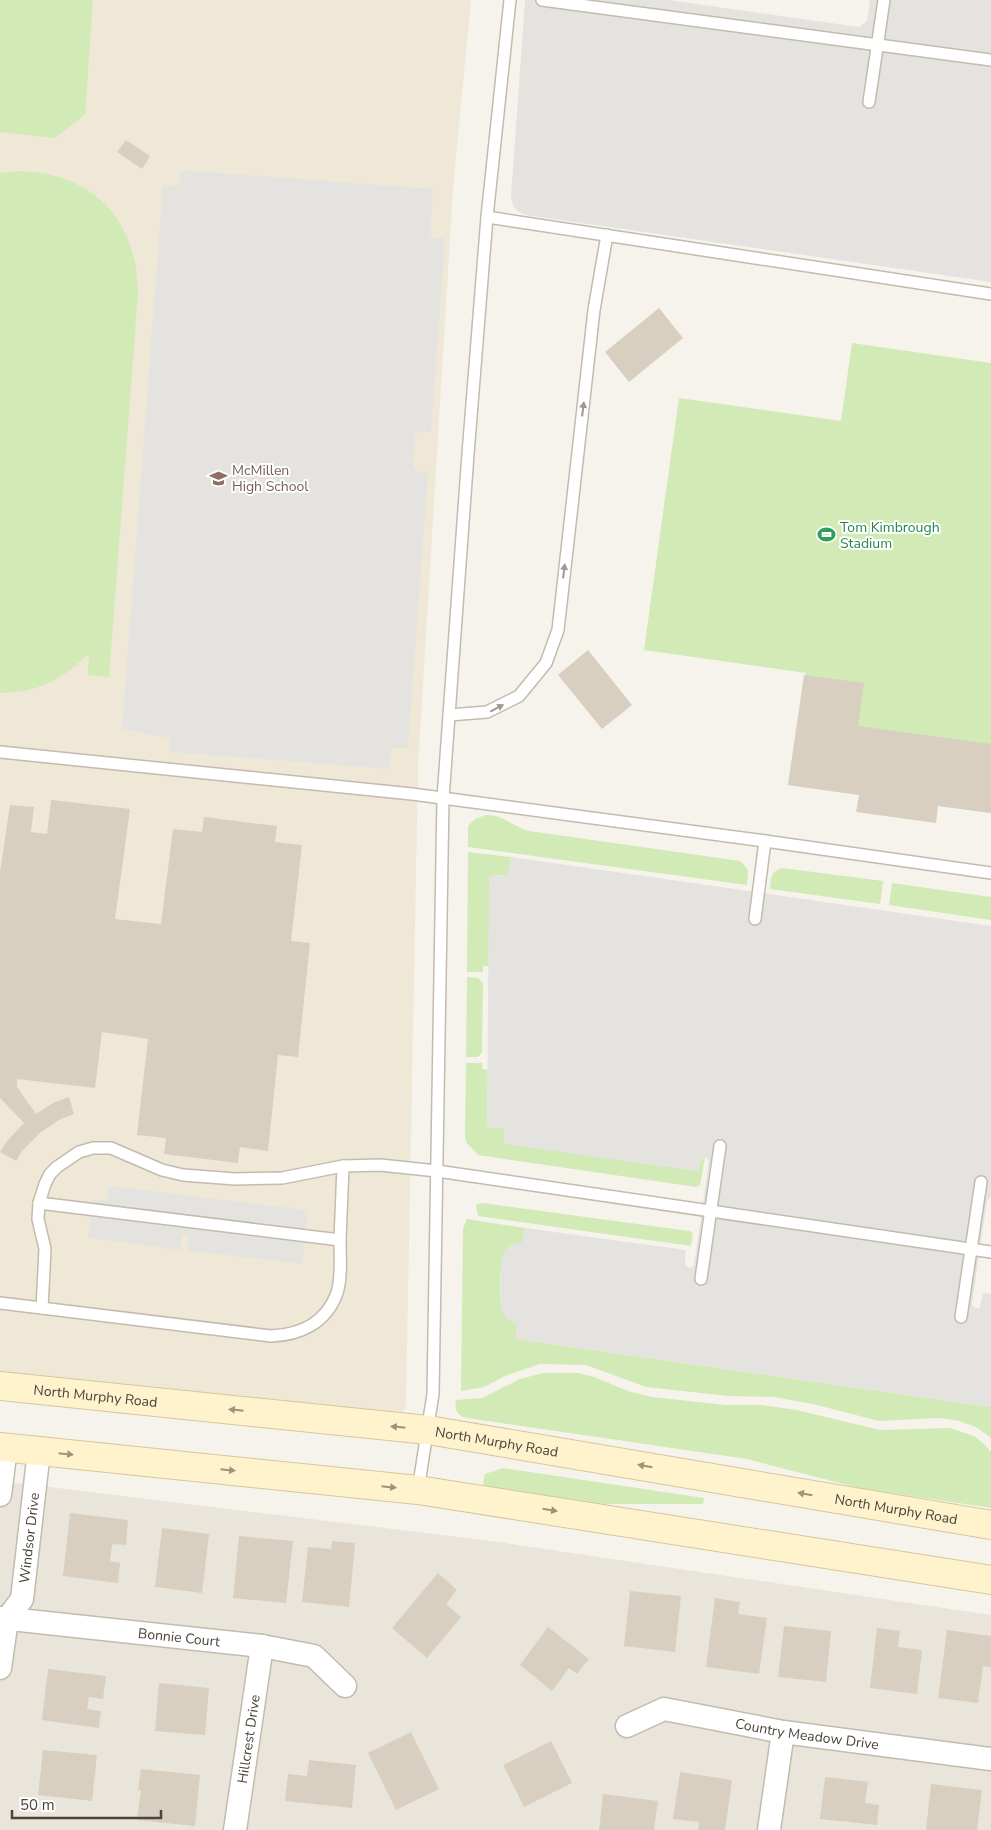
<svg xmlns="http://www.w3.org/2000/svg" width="991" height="1830" viewBox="0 0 991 1830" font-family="'Nunito Sans',sans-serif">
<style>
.residential{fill:#eae5da}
.education{fill:#efe8d6}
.green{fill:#d2eab5}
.parking{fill:#e5e3e0}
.building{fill:#d8cfc1}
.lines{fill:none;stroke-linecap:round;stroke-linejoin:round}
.lane-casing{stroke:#c2bbae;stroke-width:14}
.street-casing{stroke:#c2bbae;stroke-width:25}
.secondary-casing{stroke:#d6c79b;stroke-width:30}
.lane{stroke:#fff;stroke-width:11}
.street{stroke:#fff;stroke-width:22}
.secondary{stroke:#fff3cd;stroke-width:28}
.oneway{fill:#9c9892}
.oneway2{fill:#9c937c}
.labels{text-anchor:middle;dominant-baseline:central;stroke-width:4;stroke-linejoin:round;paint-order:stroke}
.education-label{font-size:14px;fill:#785e54;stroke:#fff;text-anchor:start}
.leisure-label{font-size:14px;fill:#27864d;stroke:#fff;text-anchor:start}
.street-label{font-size:14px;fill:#4b4439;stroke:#fff}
</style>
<rect width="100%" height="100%" fill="#f6f3ec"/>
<path class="residential" d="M 0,1481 L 491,1541 L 991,1615 L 991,1830 L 0,1830 Z"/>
<path class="education" d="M 0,0 L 471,0 L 453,189 L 418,767 L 406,1401 L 405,1408 L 400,1416 L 0,1374 Z"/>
<g class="green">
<path d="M 0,0 L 93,0 L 85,114 L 55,138 L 0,132 Z"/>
<path d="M 19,171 C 93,173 137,219 138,293 L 109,677 L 88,675 L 89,653 C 63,679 38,693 0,693 L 0,173 Z"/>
<path d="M 852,343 L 991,363 L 991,813 L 788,785 L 806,673 L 644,650 L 679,398 L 841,421 Z"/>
<path d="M 486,815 C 502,814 514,827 529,831 L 740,861 L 748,870 L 747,885 L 468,847 L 468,826 L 475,819 Z"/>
<path d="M 468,852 L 511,857 L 508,875 L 489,876 L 489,966 L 483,966 L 483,972 L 467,972 Z"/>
<path d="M 782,868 L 883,881 L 880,904 L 770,889 C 771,878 771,871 782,868 Z"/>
<path d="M 892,883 L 991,897 L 991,920 L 889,905 Z"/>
<path d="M 467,977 L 478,978 L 483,983 L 482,1052 L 478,1057 L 466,1057 Z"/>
<path d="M 466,1063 L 482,1063 L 482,1069 L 488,1070 L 487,1127 L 505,1128 L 504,1143 L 698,1171 L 701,1159 L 705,1157 L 700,1185 L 696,1187 L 478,1155 L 466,1142 L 465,1137 Z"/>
<path d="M 482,1203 L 689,1231 L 693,1233 L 691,1246 L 478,1216 L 476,1205 Z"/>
<path d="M 467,1219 L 525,1228 L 523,1242 C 518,1244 513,1244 509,1247 C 497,1257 501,1293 501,1308 L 517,1323 L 516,1339 L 991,1407 L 991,1438 L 976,1427 L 959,1421 L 939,1418 L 879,1421 L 813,1404 L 774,1397 L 728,1396 L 646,1387 L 586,1365 L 540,1364 L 507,1375 L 484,1387 L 461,1391 L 463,1229 Z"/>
<path d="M 543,1373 L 578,1373 L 594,1377 L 628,1391 L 652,1397 L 726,1405 L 762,1405 L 797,1410 L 880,1430 L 950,1428 L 974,1436 L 984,1444 L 991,1452 L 991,1508 L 859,1488 L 747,1459 L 467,1418 C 457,1416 454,1410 456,1400 L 482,1398 L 520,1379 Z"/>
<path d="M 503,1468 L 704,1498 L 703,1504 L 581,1504 L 489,1488 L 483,1484 L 485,1474 Z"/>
</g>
<g class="parking">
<path d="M 525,0 L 669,0 L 859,27 L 867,21 L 870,0 L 991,0 L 991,282 L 526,215 L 519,212 L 513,206 L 511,196 Z"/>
<path d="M 181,170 L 433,189 L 430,234 L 432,237 L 445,238 L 431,432 L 419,431 L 415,435 L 413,468 L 416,471 L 428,472 L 408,748 L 392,748 L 389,765 L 391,769 L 170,752 L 170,738 L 122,729 L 163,185 L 179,186 Z"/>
<path d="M 511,857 L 991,926 L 991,1197 L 987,1201 L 972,1304 L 975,1308 L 980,1308 L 983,1293 L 991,1294 L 991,1407 L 515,1339 L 517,1324 L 506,1319 L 501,1308 L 501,1260 L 504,1251 L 508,1248 L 514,1244 L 523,1242 L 525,1228 L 686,1250 L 685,1263 L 686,1266 L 690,1268 L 694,1265 L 709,1160 L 705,1157 L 701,1159 L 698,1171 L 504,1144 L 505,1128 L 487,1127 L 489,876 L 508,875 Z"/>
<path d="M 109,1186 L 308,1210 L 302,1264 L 187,1250 L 189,1236 L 187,1234 L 182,1235 L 180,1250 L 88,1238 L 93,1200 L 107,1201 Z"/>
</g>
<g class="building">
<path d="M 126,140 L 150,156 L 142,169 L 117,152 Z"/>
<path d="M 659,308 L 683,338 L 629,382 L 605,352 Z"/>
<path d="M 588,650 L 632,705 L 602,729 L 558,675 Z"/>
<path d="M 804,675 L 864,683 L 858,726 L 991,744 L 991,813 L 938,806 L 936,823 L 856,812 L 859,795 L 788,785 Z"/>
<path d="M 51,800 L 130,809 L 115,919 L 161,924 L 173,829 L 202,832 L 204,817 L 277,826 L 275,842 L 302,845 L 291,941 L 310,943 L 298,1057 L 278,1055 L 268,1151 L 240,1147 L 238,1163 L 164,1154 L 166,1138 L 137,1135 L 148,1039 L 102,1032 L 95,1088 L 17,1079 L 17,1087 L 36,1114 L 53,1103 L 69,1097 L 74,1114 L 59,1120 L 41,1132 L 22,1151 L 16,1161 L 0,1152 L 8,1140 L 24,1123 L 0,1098 L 0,872 L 10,805 L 34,807 L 31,832 L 47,834 Z"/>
<path d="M 70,1513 L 128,1520 L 126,1545 L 112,1544 L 110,1561 L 120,1563 L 118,1583 L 63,1576 Z"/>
<path d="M 162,1528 L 209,1534 L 202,1593 L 155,1587 Z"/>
<path d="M 239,1536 L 293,1541 L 286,1603 L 233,1598 Z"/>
<path d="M 332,1541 L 355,1543 L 349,1607 L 302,1602 L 308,1547 L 331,1549 Z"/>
<path d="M 438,1573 L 457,1590 L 446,1604 L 461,1617 L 427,1658 L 392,1628 Z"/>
<path d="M 630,1591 L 681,1596 L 675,1652 L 624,1646 Z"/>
<path d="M 715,1598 L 740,1602 L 738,1614 L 767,1618 L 759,1674 L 706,1667 Z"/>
<path d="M 784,1626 L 831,1631 L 826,1682 L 778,1677 Z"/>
<path d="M 548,1627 L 589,1659 L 577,1674 L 569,1668 L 552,1691 L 520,1665 Z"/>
<path d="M 877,1628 L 900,1631 L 898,1647 L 922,1650 L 917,1694 L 870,1688 Z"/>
<path d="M 947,1630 L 991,1636 L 991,1667 L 983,1666 L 978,1703 L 938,1698 Z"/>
<path d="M 48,1669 L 106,1676 L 103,1699 L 89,1697 L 87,1709 L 101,1711 L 99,1728 L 42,1720 Z"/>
<path d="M 159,1683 L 209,1688 L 205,1735 L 155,1731 Z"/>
<path d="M 411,1732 L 439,1789 L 396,1810 L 368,1753 Z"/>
<path d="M 551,1741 L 572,1783 L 524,1807 L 503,1765 Z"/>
<path d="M 43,1750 L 97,1755 L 92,1801 L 38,1795 Z"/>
<path d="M 309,1760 L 356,1765 L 352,1808 L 285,1801 L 288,1774 L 307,1776 Z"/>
<path d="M 141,1769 L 200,1775 L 195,1826 L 137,1820 L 141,1790 L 138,1790 Z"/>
<path d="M 680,1772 L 732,1780 L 725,1830 L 698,1830 L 699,1822 L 673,1819 Z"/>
<path d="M 825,1777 L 868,1782 L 865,1803 L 879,1805 L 877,1825 L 820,1819 Z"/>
<path d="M 931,1784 L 982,1790 L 977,1830 L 926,1830 Z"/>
<path d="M 603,1794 L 658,1801 L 654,1830 L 599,1830 Z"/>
</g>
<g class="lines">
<defs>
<g id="lane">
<path d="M 542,0 L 991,60"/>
<path d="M 869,102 L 884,0"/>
<path d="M 487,217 L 991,294"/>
<path d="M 449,715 L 487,712 L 519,696 L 546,663 L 558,630 L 594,310 L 607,235"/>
<path d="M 0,752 L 412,794 L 765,841 L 991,873"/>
<path d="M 755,919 L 765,841"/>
<path d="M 39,1203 L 340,1240"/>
<path d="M 701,1279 L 720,1146"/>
<path d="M 0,1303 L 271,1336 C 300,1335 326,1323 337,1293 C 342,1277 340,1256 340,1240 C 341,1215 342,1191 343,1166 L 380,1165 L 437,1171 L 991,1252"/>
<path d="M 42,1308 L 45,1249 L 38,1219 L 39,1203 L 45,1184 L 50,1174 L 57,1167 L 79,1152 L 93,1148 L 111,1148 L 162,1170 L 183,1175 L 235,1179 L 282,1178 L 343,1166"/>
<path d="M 961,1317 L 981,1182"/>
<path d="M 418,1490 L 433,1394 L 443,798 L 468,454 L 487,217 L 510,0"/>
</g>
<g id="street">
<path d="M 0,1495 L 6,1448"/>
<path id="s1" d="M 0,1618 L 262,1646 L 314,1656 L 345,1686"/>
<path id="s2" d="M 0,1668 L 7,1619 L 22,1599 L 39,1451"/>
<path id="s3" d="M 627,1726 L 664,1709 L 783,1732 L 991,1759"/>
<path id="s4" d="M 235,1830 L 262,1646"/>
<path d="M 769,1830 L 783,1732"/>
</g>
<g id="secondary">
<path id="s5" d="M 0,1386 L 428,1430 L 991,1525"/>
<path d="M 0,1447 L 418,1490 L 991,1580"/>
</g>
</defs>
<use href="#lane" class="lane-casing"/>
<use href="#street" class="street-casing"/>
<use href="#secondary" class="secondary-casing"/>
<use href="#lane" class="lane"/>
<use href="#street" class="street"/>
<use href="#secondary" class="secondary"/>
</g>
<defs><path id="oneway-solid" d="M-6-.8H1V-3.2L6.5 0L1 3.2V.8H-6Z" transform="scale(1.25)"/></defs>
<g class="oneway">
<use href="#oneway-solid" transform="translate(583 409) rotate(-83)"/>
<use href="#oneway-solid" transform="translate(564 571) rotate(-83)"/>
<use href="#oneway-solid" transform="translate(497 708) rotate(-28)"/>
</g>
<g class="oneway2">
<use href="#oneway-solid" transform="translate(236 1410) rotate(-174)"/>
<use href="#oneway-solid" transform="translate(398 1427) rotate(-174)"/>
<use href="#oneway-solid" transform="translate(66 1454) rotate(6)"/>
<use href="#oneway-solid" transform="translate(645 1466) rotate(-170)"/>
<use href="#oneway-solid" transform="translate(228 1470) rotate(6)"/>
<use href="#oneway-solid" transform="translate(389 1487) rotate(6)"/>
<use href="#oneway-solid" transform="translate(805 1494) rotate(-170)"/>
<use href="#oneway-solid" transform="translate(550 1510) rotate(9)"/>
</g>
<defs>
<symbol id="school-bare" viewBox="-9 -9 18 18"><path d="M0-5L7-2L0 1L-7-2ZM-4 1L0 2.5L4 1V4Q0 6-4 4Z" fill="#8d6e63" stroke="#fff" stroke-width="2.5" paint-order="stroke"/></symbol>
<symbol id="stadium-bare" viewBox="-9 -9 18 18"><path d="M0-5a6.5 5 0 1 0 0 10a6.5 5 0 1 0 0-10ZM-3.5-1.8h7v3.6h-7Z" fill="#2e9e5b" stroke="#fff" stroke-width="2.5" paint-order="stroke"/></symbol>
</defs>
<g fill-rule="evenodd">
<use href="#school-bare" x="206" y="466" width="25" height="25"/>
<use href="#stadium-bare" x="814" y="522" width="25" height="25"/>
</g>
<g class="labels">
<g class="education-label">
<text x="232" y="470">McMillen<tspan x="232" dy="16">High School</tspan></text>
</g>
<g class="leisure-label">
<text x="840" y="527">Tom Kimbrough<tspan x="840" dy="16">Stadium</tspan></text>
</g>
<g class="street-label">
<text stroke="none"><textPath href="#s5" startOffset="96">North Murphy Road</textPath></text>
<text stroke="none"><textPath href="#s5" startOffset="500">North Murphy Road</textPath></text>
<text stroke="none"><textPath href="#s5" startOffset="905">North Murphy Road</textPath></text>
<text stroke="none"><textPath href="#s2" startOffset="136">Windsor Drive</textPath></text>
<text stroke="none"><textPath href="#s1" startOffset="180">Bonnie Court</textPath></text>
<text stroke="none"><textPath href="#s3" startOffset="186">Country Meadow Drive</textPath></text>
<text stroke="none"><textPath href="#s4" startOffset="92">Hillcrest Drive</textPath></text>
</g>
</g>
<path d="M12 1810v8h149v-8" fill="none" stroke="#4b4439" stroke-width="2.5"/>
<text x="20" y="1810" font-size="15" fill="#4b4439" stroke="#ffffff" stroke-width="4" paint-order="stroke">50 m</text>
</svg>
